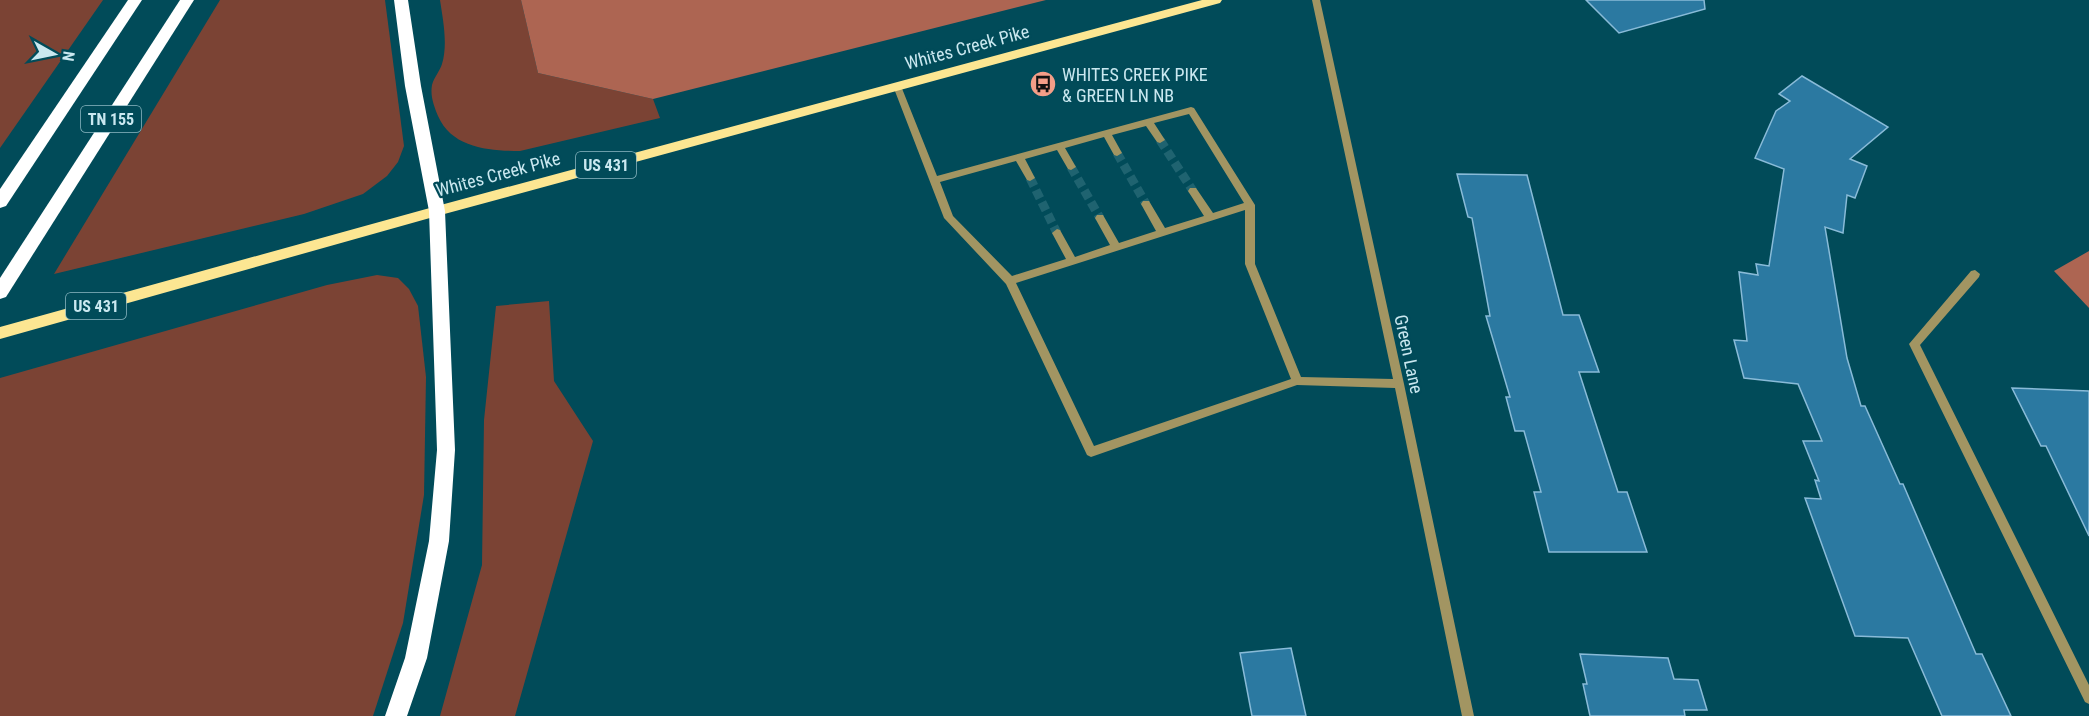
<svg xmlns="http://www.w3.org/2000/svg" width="2089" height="716" viewBox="0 0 2089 716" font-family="'Roboto Condensed',sans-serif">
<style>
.green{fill:#7b4334}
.forest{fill:#ad6552}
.building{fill:#2b79a1;stroke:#89bbd8;stroke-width:1.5}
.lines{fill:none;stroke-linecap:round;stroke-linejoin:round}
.minor-tunnel{stroke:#1f6370;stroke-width:9;stroke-dasharray:9 4.5;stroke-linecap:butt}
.minor{fill:#a29562;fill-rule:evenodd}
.major{fill:#fce692;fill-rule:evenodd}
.highway{fill:#fff;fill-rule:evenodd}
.labels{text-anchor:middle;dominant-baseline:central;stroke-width:4.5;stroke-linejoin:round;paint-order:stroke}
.shield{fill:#014b59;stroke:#8eb9c3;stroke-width:1.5}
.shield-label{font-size:16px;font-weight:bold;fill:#cae8f0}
.street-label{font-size:18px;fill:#cae8f0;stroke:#014b59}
.poi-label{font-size:18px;fill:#cae8f0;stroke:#014b59;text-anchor:start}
</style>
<rect width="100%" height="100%" fill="#014b59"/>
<g class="green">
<path d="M 0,0 L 103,0 L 0,148 Z"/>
<path d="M 220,0 L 385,0 L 404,146 L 398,162 L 387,176 L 363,194 L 304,214 L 54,274 Z"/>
<path d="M 440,0 L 521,0 L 538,73 L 653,99 L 660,118 L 520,151 C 489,151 452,148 438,116 C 434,106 430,96 432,85 C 434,77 440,71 442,64 C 448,44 443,20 440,0 Z"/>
<path d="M 377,275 L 398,278 L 409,289 L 418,306 L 426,377 L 424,495 L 403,623 L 373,716 L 0,716 L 0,378 L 327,285 Z"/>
<path d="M 549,301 L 554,381 L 593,441 L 515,716 L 440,716 L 482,565 L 484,420 L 496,306 Z"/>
</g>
<g class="forest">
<path d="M 521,0 L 1046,0 L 653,99 L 538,73 Z"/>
<path d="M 2089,251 L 2089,308 L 2054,271 Z"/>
</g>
<g class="building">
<path d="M 1586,0 L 1704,0 L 1705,9 L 1619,33 Z"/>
<path d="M 1802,76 L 1888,127 L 1850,159 L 1867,166 L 1855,198 L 1847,195 L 1843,233 L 1825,227 L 1847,358 L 1861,406 L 1865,406 L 1900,484 L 1903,484 L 1976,654 L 1982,654 L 2011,716 L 1942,716 L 1908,638 L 1855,636 L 1805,498 L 1821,499 L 1815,480 L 1819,481 L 1803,441 L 1822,441 L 1798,384 L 1744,378 L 1734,340 L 1747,341 L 1739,272 L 1758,275 L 1756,264 L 1769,266 L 1784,169 L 1755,158 L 1776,111 L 1790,101 L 1779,94 Z"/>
<path d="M 1457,174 L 1527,175 L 1563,315 L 1579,315 L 1599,372 L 1579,372 L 1618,492 L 1627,492 L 1647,552 L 1549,552 L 1534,492 L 1541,492 L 1524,431 L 1515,431 L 1506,397 L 1510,397 L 1486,316 L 1490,316 L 1472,218 L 1468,217 Z"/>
<path d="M 2012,388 L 2089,391 L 2089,536 L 2046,446 L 2041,446 Z"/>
<path d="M 1291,648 L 1306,716 L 1252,716 L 1240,653 Z"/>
<path d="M 1580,654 L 1668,658 L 1674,679 L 1698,680 L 1707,710 L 1684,710 L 1685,716 L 1590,716 L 1583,684 L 1587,684 Z"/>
</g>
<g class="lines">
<g class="minor-tunnel">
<path d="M 1160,140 L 1193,191"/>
<path d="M 1117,153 L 1146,204"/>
<path d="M 1071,167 L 1100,218"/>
<path d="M 1030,178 L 1057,233"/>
</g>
<g class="minor">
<path d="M 1312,0 L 1320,0 L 1404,384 L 1474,716 L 1462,716 L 1395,388 L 1297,385 L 1091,457 L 1087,455 L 1006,284 L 944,218 L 893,86 L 897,83 L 901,86 L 937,176 L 1191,107 L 1194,108 L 1255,205 L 1255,264 L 1301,377 L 1393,379 ZM 1189,114 L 1244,203 L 1213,213 L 1196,188 L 1190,188 L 1188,191 L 1204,216 L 1165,228 L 1149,201 L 1143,201 L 1141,204 L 1156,231 L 1119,243 L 1103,215 L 1097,215 L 1095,218 L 1110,245 L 1075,257 L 1060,230 L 1057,229 L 1052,233 L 1066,259 L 1012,276 L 953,216 L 940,182 L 1016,161 L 1027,180 L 1030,181 L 1035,178 L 1025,159 L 1057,150 L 1068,169 L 1071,170 L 1076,167 L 1065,148 L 1104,137 L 1114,155 L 1117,156 L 1122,153 L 1112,135 L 1146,126 L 1157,142 L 1160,143 L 1165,140 L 1154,123 ZM 1245,210 L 1245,264 L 1291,379 L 1094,446 L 1016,283 Z"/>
<path d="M 1975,270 L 1980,274 L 1979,277 L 1920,345 L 2089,685 L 2089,704 L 2085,702 L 1909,344 L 1971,271 Z"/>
</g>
<path class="major" d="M 1202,0 L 1222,0 L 1220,3 L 437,216 L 0,339 L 0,327 L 437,206 Z"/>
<g class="highway">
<path d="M 128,0 L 142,0 L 6,206 L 0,208 L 0,189 Z"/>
<path d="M 180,0 L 194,0 L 6,297 L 0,299 L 0,278 Z"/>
<path d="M 394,0 L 408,0 L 421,86 L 445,211 L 455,450 L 449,541 L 427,658 L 407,716 L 385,716 L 405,658 L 429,541 L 437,450 L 429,211 L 405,86 Z"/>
</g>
</g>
<defs>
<symbol id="bus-disc" viewBox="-11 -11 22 22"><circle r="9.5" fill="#f49e88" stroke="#014b59"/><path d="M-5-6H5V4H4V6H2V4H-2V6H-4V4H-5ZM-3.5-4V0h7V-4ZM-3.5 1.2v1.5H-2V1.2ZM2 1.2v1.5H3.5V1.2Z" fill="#111"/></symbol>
</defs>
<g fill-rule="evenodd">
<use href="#bus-disc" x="1028" y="69" width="30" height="30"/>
</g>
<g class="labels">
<g class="shield">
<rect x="81" y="106" width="60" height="26" rx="4.5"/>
<rect x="576" y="152" width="60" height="26" rx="4.5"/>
<rect x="66" y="293" width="60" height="26" rx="4.5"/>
</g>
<g class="shield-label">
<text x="111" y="119">TN 155</text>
<text x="606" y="165">US 431</text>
<text x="96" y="306">US 431</text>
</g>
<g class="street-label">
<text transform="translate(967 47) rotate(-15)">Whites Creek Pike</text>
<text transform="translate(498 174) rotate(-15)">Whites Creek Pike</text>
<text transform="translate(1409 354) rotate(78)">Green Lane</text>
</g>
<g class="poi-label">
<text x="1062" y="74">WHITES CREEK PIKE<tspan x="1062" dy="21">&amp; GREEN LN NB</tspan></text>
</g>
</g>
<g transform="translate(54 54) rotate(99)" stroke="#014b59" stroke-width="4.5" paint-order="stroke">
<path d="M0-4.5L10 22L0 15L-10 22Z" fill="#cae8f0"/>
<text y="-9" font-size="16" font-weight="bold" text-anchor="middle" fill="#cae8f0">N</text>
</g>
</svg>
